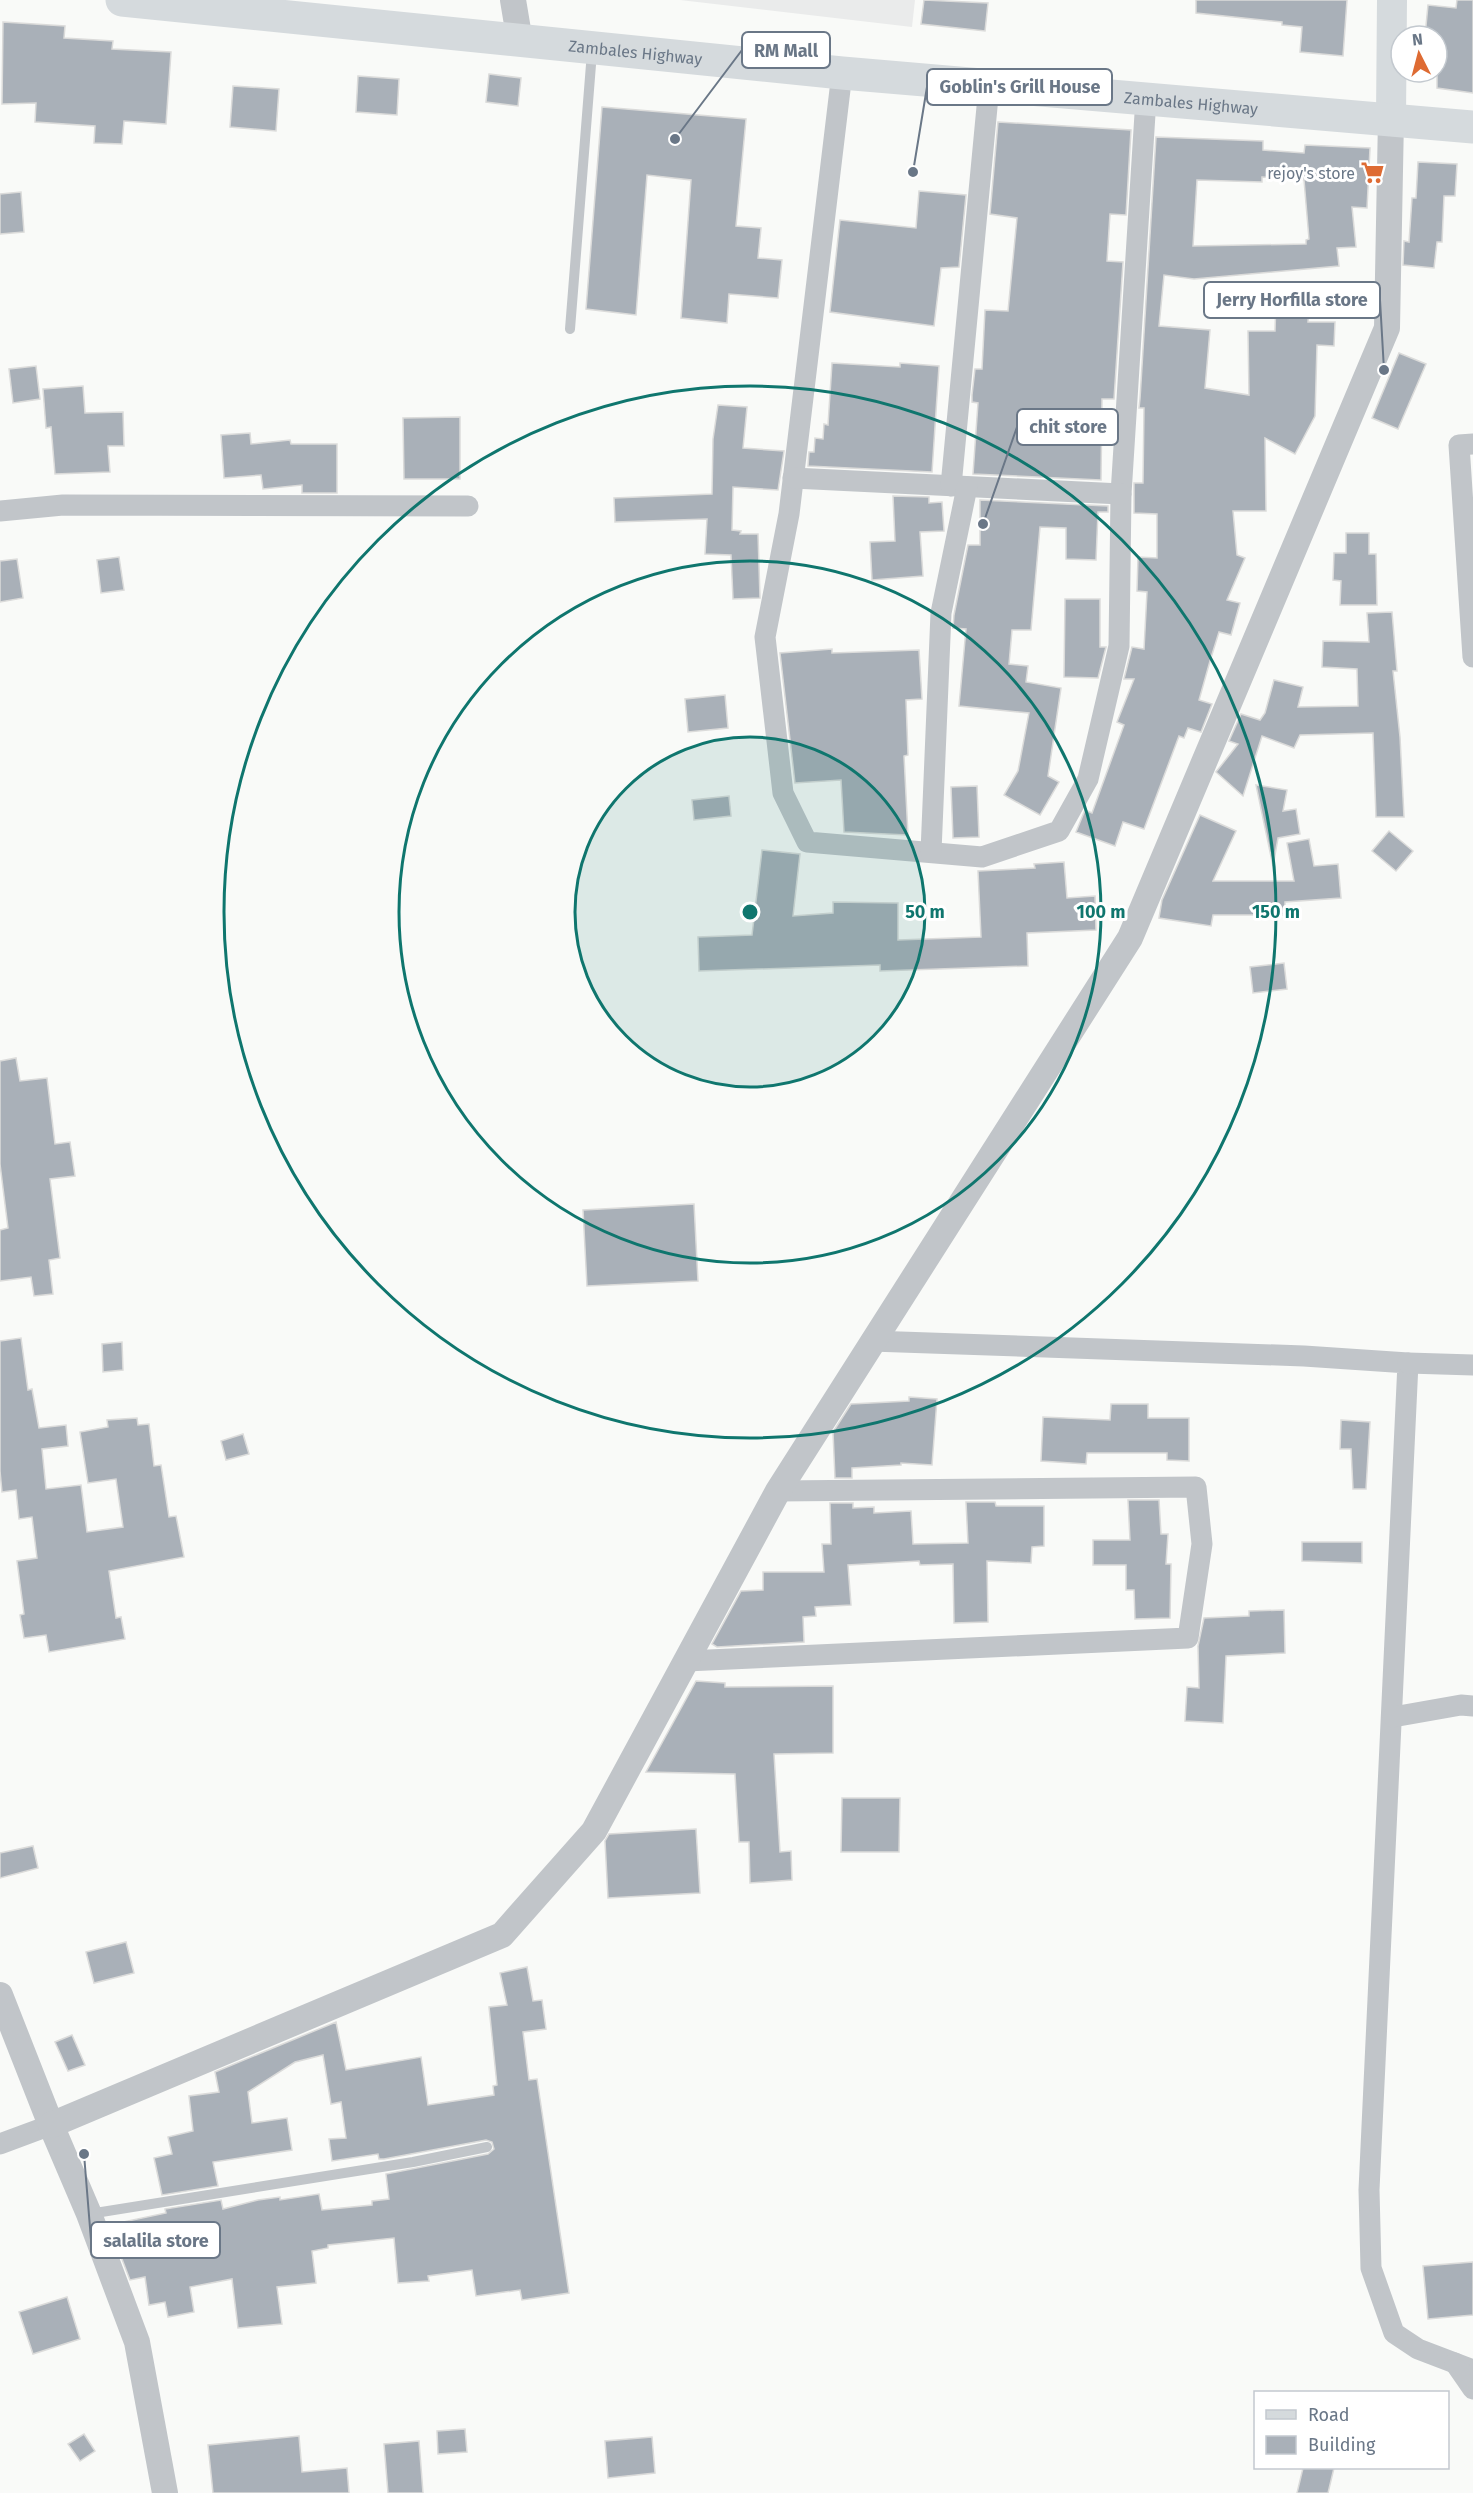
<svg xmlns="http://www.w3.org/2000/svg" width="1473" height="2493" viewBox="0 0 1473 2493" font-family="'Fira Sans',sans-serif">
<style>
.built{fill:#eaebeb}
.building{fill:#a9b0b8;stroke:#dbdbda;stroke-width:1.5;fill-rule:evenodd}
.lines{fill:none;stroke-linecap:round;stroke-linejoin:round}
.service{stroke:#c1c5c9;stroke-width:10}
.minor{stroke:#c1c5c9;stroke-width:21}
.tertiary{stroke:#c1c5c9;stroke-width:26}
.secondary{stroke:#d5dadd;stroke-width:30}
.primary{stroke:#d5dadd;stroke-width:33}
.ring{fill:none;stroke:#0f766e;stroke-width:3}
.labels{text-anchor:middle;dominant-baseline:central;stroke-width:6;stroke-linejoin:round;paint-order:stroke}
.street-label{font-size:16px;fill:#6a7787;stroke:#fff}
.poi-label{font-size:16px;fill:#6a7787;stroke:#fff;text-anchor:end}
.centre{fill:#0f766e;stroke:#fff;stroke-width:3}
.ring-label{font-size:18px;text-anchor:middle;font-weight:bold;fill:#0f766e;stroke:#fff;stroke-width:6;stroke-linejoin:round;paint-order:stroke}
.leader{fill:none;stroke:#6a7787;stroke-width:2}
.callout-dot{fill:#6a7787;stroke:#fff;stroke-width:2}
.callout{fill:#fff;stroke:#6a7787;stroke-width:2}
.callout-label{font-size:18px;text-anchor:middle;font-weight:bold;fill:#6a7787}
</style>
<rect width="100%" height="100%" fill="#f9faf8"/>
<path class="built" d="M 680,0 L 915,0 L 912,27 Z"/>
<g class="building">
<path d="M 924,0 L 988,3 L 985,31 L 921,24 Z"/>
<path d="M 1196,0 L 1347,0 L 1343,56 L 1300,52 L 1302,27 L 1282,25 L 1282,22 L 1196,13 Z"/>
<path d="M 1457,0 L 1473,0 L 1473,93 L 1437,88 L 1437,36 L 1425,36 L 1428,5 L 1456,8 Z"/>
<path d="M 3,22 L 65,26 L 64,38 L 113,41 L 112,49 L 171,52 L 166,124 L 124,121 L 122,144 L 94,143 L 95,126 L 35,122 L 36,103 L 2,104 Z"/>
<path d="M 489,74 L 521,78 L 518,106 L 486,102 Z"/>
<path d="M 358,76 L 399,79 L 397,115 L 356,112 Z"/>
<path d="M 233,86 L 279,89 L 276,131 L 230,127 Z"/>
<path d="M 602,107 L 746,119 L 736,226 L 761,228 L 758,258 L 782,260 L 778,298 L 729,294 L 727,323 L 681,318 L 691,180 L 647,175 L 636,315 L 586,309 Z"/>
<path d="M 998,122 L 1131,130 L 1126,215 L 1110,214 L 1107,261 L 1123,262 L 1114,399 L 1102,399 L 1101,480 L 973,474 L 978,403 L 972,402 L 972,395 L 975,369 L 982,369 L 985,310 L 1008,311 L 1017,218 L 990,214 Z"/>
<path d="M 1156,137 L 1263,141 L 1263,150 L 1304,153 L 1305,145 L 1370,148 L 1367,208 L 1352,207 L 1356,247 L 1337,248 L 1339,266 L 1194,279 L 1164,275 L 1159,326 L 1210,330 L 1205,388 L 1249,395 L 1248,331 L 1275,331 L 1276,300 L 1309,302 L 1308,322 L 1335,322 L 1334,346 L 1317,345 L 1315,416 L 1295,454 L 1265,438 L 1266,511 L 1233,511 L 1237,555 L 1245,558 L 1227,600 L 1240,603 L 1231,635 L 1219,632 L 1210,661 L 1199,700 L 1212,704 L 1201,732 L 1188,728 L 1184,738 L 1179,736 L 1144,829 L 1123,822 L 1115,846 L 1076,832 L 1085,810 L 1092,813 L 1124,725 L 1117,722 L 1134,679 L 1124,679 L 1132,647 L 1144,649 L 1147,592 L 1137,591 L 1138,557 L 1157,558 L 1157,514 L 1134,513 L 1134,483 L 1143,483 L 1144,408 L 1139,408 L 1140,399 ZM 1262,177 L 1304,180 L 1309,239 L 1306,240 L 1306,244 L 1193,246 L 1197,180 L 1262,182 Z"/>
<path d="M 1418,162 L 1457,164 L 1455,196 L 1444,196 L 1442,242 L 1437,242 L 1434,268 L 1403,265 L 1404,241 L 1409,242 L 1412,198 L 1416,198 Z"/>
<path d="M 919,191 L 966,195 L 959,267 L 941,268 L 934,326 L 830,312 L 840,220 L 916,228 Z"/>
<path d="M 21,192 L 24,232 L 0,234 L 0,194 Z"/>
<path d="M 1399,353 L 1426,364 L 1398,429 L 1372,418 Z"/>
<path d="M 832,363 L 900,367 L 900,363 L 939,366 L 932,472 L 808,466 L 809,452 L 814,452 L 815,438 L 823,439 L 824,424 L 828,425 Z"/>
<path d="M 36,366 L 40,399 L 13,403 L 9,369 Z"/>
<path d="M 83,386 L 85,413 L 123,412 L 124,446 L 108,446 L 110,472 L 55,474 L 51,427 L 46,428 L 43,389 Z"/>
<path d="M 718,405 L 747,407 L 743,448 L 784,451 L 778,490 L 733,487 L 732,530 L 741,531 L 740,534 L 758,534 L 760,598 L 733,599 L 731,555 L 705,554 L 707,519 L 615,522 L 614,498 L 712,494 L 713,439 Z"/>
<path d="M 460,417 L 460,479 L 404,479 L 403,418 Z"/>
<path d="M 250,433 L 251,444 L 290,440 L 291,444 L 337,444 L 337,493 L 302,493 L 302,485 L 263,489 L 261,475 L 224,478 L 221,435 Z"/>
<path d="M 893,496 L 929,497 L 929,503 L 942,502 L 944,531 L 920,532 L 923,576 L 872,580 L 870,542 L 895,541 Z"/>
<path d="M 980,500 L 1108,506 L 1108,512 L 1098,512 L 1096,560 L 1066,559 L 1066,528 L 1040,527 L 1031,630 L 1012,630 L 1009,664 L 1028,666 L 1026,682 L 1061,688 L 1048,776 L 1059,782 L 1040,815 L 1004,795 L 1018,771 L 1029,713 L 959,706 L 966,629 L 953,628 L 954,615 L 968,545 L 980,545 Z"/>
<path d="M 1346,533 L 1369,533 L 1369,554 L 1376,554 L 1377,605 L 1340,605 L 1341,581 L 1333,580 L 1334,553 L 1346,553 Z"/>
<path d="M 119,557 L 124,590 L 101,593 L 97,560 Z"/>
<path d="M 17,559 L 23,598 L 0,602 L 0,561 Z"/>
<path d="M 1065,599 L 1100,599 L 1100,647 L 1106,647 L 1098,678 L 1064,677 Z"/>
<path d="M 1392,612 L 1397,671 L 1393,671 L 1400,737 L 1404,817 L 1376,817 L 1373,733 L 1300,735 L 1294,748 L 1262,736 L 1243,796 L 1216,772 L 1238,744 L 1229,741 L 1241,714 L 1260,720 L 1265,713 L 1274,680 L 1303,687 L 1298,707 L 1358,706 L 1357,669 L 1322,667 L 1323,641 L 1369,642 L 1367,613 Z"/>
<path d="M 832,649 L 832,653 L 919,650 L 922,699 L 906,700 L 908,755 L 904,756 L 908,835 L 844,832 L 841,780 L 795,783 L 780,653 Z"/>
<path d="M 725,695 L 728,728 L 688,732 L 685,699 Z"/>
<path d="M 1256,785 L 1287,790 L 1283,811 L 1296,809 L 1300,834 L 1278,838 L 1273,866 Z"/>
<path d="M 977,786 L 979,837 L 953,838 L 951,787 Z"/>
<path d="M 729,796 L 731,816 L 694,820 L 692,800 Z"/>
<path d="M 1200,815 L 1236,831 L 1213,881 L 1294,881 L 1287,843 L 1309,839 L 1314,866 L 1338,864 L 1341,898 L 1285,902 L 1285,915 L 1213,915 L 1211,926 L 1159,918 L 1162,900 Z"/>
<path d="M 1389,831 L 1413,851 L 1396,871 L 1372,851 Z"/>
<path d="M 762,850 L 800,854 L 793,916 L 833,913 L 833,902 L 898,903 L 898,940 L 981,937 L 978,871 L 1035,868 L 1034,864 L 1064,862 L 1067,898 L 1095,896 L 1096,930 L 1027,933 L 1028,966 L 880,971 L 880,965 L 699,971 L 698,937 L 752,935 Z"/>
<path d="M 1284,963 L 1287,989 L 1253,993 L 1250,967 Z"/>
<path d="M 16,1058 L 20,1081 L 47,1078 L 55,1144 L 70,1142 L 75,1176 L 50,1179 L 60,1258 L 49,1260 L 53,1294 L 34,1296 L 31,1277 L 0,1281 L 0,1230 L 8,1228 L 0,1164 L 0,1061 Z"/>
<path d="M 694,1204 L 698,1281 L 587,1286 L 583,1210 Z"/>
<path d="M 21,1338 L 28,1390 L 32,1389 L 39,1428 L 66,1425 L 68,1446 L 42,1449 L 46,1489 L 81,1485 L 87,1532 L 123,1527 L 116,1479 L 88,1483 L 80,1432 L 108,1427 L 107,1420 L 137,1418 L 138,1425 L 149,1424 L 154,1466 L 161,1465 L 169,1517 L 176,1516 L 184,1557 L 109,1571 L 116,1618 L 121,1617 L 125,1639 L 49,1652 L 46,1635 L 24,1638 L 20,1615 L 24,1614 L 17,1561 L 37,1558 L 32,1517 L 19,1519 L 16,1490 L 2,1492 L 0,1471 L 0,1341 Z"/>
<path d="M 122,1342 L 123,1370 L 103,1372 L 102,1344 Z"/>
<path d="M 909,1397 L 937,1399 L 932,1465 L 901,1463 L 901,1465 L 852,1468 L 852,1478 L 835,1478 L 833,1432 L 851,1404 L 909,1401 Z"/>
<path d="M 1111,1404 L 1148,1404 L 1148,1418 L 1189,1418 L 1189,1461 L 1167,1460 L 1167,1453 L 1087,1453 L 1086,1464 L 1041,1461 L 1043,1417 L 1110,1420 Z"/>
<path d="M 1341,1420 L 1370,1422 L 1366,1489 L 1353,1489 L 1351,1449 L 1340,1449 Z"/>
<path d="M 243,1434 L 249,1454 L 226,1460 L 221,1441 Z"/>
<path d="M 1128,1500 L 1159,1500 L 1161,1534 L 1168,1534 L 1166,1564 L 1171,1564 L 1170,1618 L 1135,1619 L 1134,1590 L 1126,1590 L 1126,1565 L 1093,1565 L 1093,1540 L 1130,1540 Z"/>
<path d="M 966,1502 L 995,1502 L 996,1506 L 1044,1506 L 1044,1546 L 1032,1547 L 1031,1563 L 987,1561 L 988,1622 L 954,1623 L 953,1564 L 920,1565 L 919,1561 L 848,1565 L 851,1605 L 815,1607 L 816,1616 L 803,1617 L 804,1642 L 717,1647 L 712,1644 L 741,1591 L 763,1590 L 763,1572 L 824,1572 L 822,1544 L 831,1544 L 830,1503 L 853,1503 L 853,1508 L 874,1507 L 874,1513 L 911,1511 L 913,1544 L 968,1543 Z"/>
<path d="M 1302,1542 L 1362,1542 L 1362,1563 L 1302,1561 Z"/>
<path d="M 1284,1610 L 1285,1653 L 1226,1656 L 1223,1723 L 1185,1721 L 1187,1687 L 1199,1688 L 1198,1646 L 1204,1618 L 1249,1616 L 1249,1611 Z"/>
<path d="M 696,1681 L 725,1683 L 725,1687 L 833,1686 L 833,1753 L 774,1754 L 780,1852 L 791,1851 L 792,1880 L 750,1883 L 749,1842 L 739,1842 L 735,1774 L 646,1772 Z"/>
<path d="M 842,1798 L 900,1798 L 899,1852 L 841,1852 Z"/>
<path d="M 696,1829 L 700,1893 L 608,1898 L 605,1841 L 609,1834 Z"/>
<path d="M 33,1846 L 38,1868 L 0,1878 L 0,1853 Z"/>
<path d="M 126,1942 L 134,1973 L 94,1983 L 86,1952 Z"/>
<path d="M 527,1967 L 533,2001 L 542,2000 L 546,2029 L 523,2032 L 529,2080 L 537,2079 L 569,2293 L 522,2300 L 520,2290 L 476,2296 L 472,2270 L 428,2276 L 429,2281 L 398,2283 L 394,2238 L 328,2245 L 328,2248 L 312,2251 L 316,2283 L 277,2287 L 282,2324 L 238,2328 L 232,2279 L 190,2287 L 194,2312 L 168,2317 L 165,2302 L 149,2305 L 145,2277 L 130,2280 L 109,2225 L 166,2213 L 165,2209 L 221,2200 L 223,2209 L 258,2200 L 280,2197 L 280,2200 L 319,2194 L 322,2210 L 372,2205 L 372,2201 L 389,2199 L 386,2174 L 488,2154 L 494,2149 L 492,2142 L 486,2140 L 384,2159 L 379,2159 L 378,2154 L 332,2161 L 329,2139 L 346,2138 L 341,2102 L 331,2104 L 323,2055 L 295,2062 L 248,2092 L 252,2123 L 287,2118 L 292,2150 L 213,2162 L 218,2186 L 162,2195 L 154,2158 L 172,2154 L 168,2137 L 193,2131 L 189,2096 L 219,2092 L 215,2072 L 336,2022 L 346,2070 L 421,2057 L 428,2105 L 494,2095 L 493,2086 L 497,2085 L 489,2007 L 507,2005 L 500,1973 Z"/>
<path d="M 72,2035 L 85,2065 L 68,2071 L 55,2042 Z"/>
<path d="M 1473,2262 L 1473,2315 L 1428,2319 L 1423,2266 Z"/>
<path d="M 67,2297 L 80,2339 L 33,2354 L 19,2312 Z"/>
<path d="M 465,2429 L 467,2452 L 438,2454 L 437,2431 Z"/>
<path d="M 84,2434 L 95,2451 L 80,2461 L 68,2444 Z"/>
<path d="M 299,2436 L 302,2472 L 347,2468 L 349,2493 L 213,2493 L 208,2445 Z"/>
<path d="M 652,2437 L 655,2473 L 608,2478 L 605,2441 Z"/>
<path d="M 419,2441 L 423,2493 L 388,2493 L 384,2444 Z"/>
<path d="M 1303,2468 L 1334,2468 L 1328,2493 L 1297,2493 Z"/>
</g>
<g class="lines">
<g class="service">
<path d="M 570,329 L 592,52"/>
<path d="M 89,2214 L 413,2162 L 487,2147"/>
</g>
<g class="minor">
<path d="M 842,73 L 789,514 L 765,637 L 783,793 L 807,842 L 982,857 L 1059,831 L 1088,779 L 1119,646 L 1121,494 L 1146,98"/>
<path d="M 1473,444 L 1459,445 L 1473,657"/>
<path d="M 793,478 L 1121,494"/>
<path d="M 951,486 L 989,86"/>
<path d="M 0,511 L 63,505 L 468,506"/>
<path d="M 931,852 L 941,613 L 967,487"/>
<path d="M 871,1341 L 1304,1356 L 1408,1363 L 1369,2190 L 1371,2268 L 1394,2333 L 1418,2349 L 1473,2370"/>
<path d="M 1408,1363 L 1473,1365"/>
<path d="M 686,1661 L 1188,1638 L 1202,1544 L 1196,1487 L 778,1491"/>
<path d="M 1393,1717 L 1461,1705 L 1473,1706"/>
<path d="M 0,2144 L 51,2125"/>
<path d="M 1455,2363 L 1473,2389"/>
</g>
<g class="tertiary">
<path d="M 513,0 L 520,42"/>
<path d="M 0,1995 L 51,2125 L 89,2214 L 137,2342 L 165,2493"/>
<path d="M 51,2125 L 502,1935 L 594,1831 L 778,1491 L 1130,938 L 1387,328 L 1391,118"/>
</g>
<path class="secondary" d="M 1391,118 L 1392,0"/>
<path class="primary" id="s1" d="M 122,0 L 842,73 L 1473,127"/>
</g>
<circle cx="750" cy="912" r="175" fill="#0f766e" fill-opacity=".12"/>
<g class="ring">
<circle cx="750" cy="912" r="175"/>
<circle cx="750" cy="912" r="351"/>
<circle cx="750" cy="912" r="526"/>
</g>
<defs>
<symbol id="supermarket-bare" viewBox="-9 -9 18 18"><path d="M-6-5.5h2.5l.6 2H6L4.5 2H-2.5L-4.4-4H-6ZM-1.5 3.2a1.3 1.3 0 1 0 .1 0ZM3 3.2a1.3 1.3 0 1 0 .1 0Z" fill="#de6b33" stroke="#fff" stroke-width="2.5" paint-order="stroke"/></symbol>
</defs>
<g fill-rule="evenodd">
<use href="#supermarket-bare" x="1356" y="156" width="33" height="33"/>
</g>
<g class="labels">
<g class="street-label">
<text stroke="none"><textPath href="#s1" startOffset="516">Zambales Highway</textPath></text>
<text stroke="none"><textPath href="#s1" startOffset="1074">Zambales Highway</textPath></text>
</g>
<g class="poi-label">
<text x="1355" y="173">rejoy's store</text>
</g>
</g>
<circle cx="750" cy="912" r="9" class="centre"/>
<g class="ring-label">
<text x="925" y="918">50 m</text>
<text x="1101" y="918">100 m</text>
<text x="1276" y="918">150 m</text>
</g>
<path class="leader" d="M675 139L742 50M913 172L927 87M1384 370L1380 300M983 524L1017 427M84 2154L91 2240"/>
<g class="callout-dot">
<circle cx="675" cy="139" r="6"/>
<circle cx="913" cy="172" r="6"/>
<circle cx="1384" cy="370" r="6"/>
<circle cx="983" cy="524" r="6"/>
<circle cx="84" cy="2154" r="6"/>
</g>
<g class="callout">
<rect x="742" y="32" width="88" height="36" rx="6"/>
<rect x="927" y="69" width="185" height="36" rx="6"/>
<rect x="1204" y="282" width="176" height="36" rx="6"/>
<rect x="1017" y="409" width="101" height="36" rx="6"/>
<rect x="91" y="2222" width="129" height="36" rx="6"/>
</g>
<g class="callout-label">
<text x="786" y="57">RM Mall</text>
<text x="1020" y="93">Goblin's Grill House</text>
<text x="1292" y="306">Jerry Horfilla store</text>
<text x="1068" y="433">chit store</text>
<text x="156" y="2247">salalila store</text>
</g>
<rect x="1254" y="2391" width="195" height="78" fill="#ffffff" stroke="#c3c9cf" stroke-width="1.5"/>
<rect x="1266" y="2410" width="30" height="9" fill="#d5dadd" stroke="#c3c9cf" stroke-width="1.5"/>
<text x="1308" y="2421" font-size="18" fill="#6a7787">Road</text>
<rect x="1266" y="2436" width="30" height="18" fill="#a9b0b8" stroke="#c3c9cf" stroke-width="1.5"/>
<text x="1308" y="2451" font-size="18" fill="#6a7787">Building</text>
<g transform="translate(1419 54) rotate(354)"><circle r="28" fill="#ffffff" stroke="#c3c9cf" stroke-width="1.5"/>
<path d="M0-4.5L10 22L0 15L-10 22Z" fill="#de6b33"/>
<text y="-9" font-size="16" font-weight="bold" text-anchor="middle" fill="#6a7787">N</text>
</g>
</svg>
